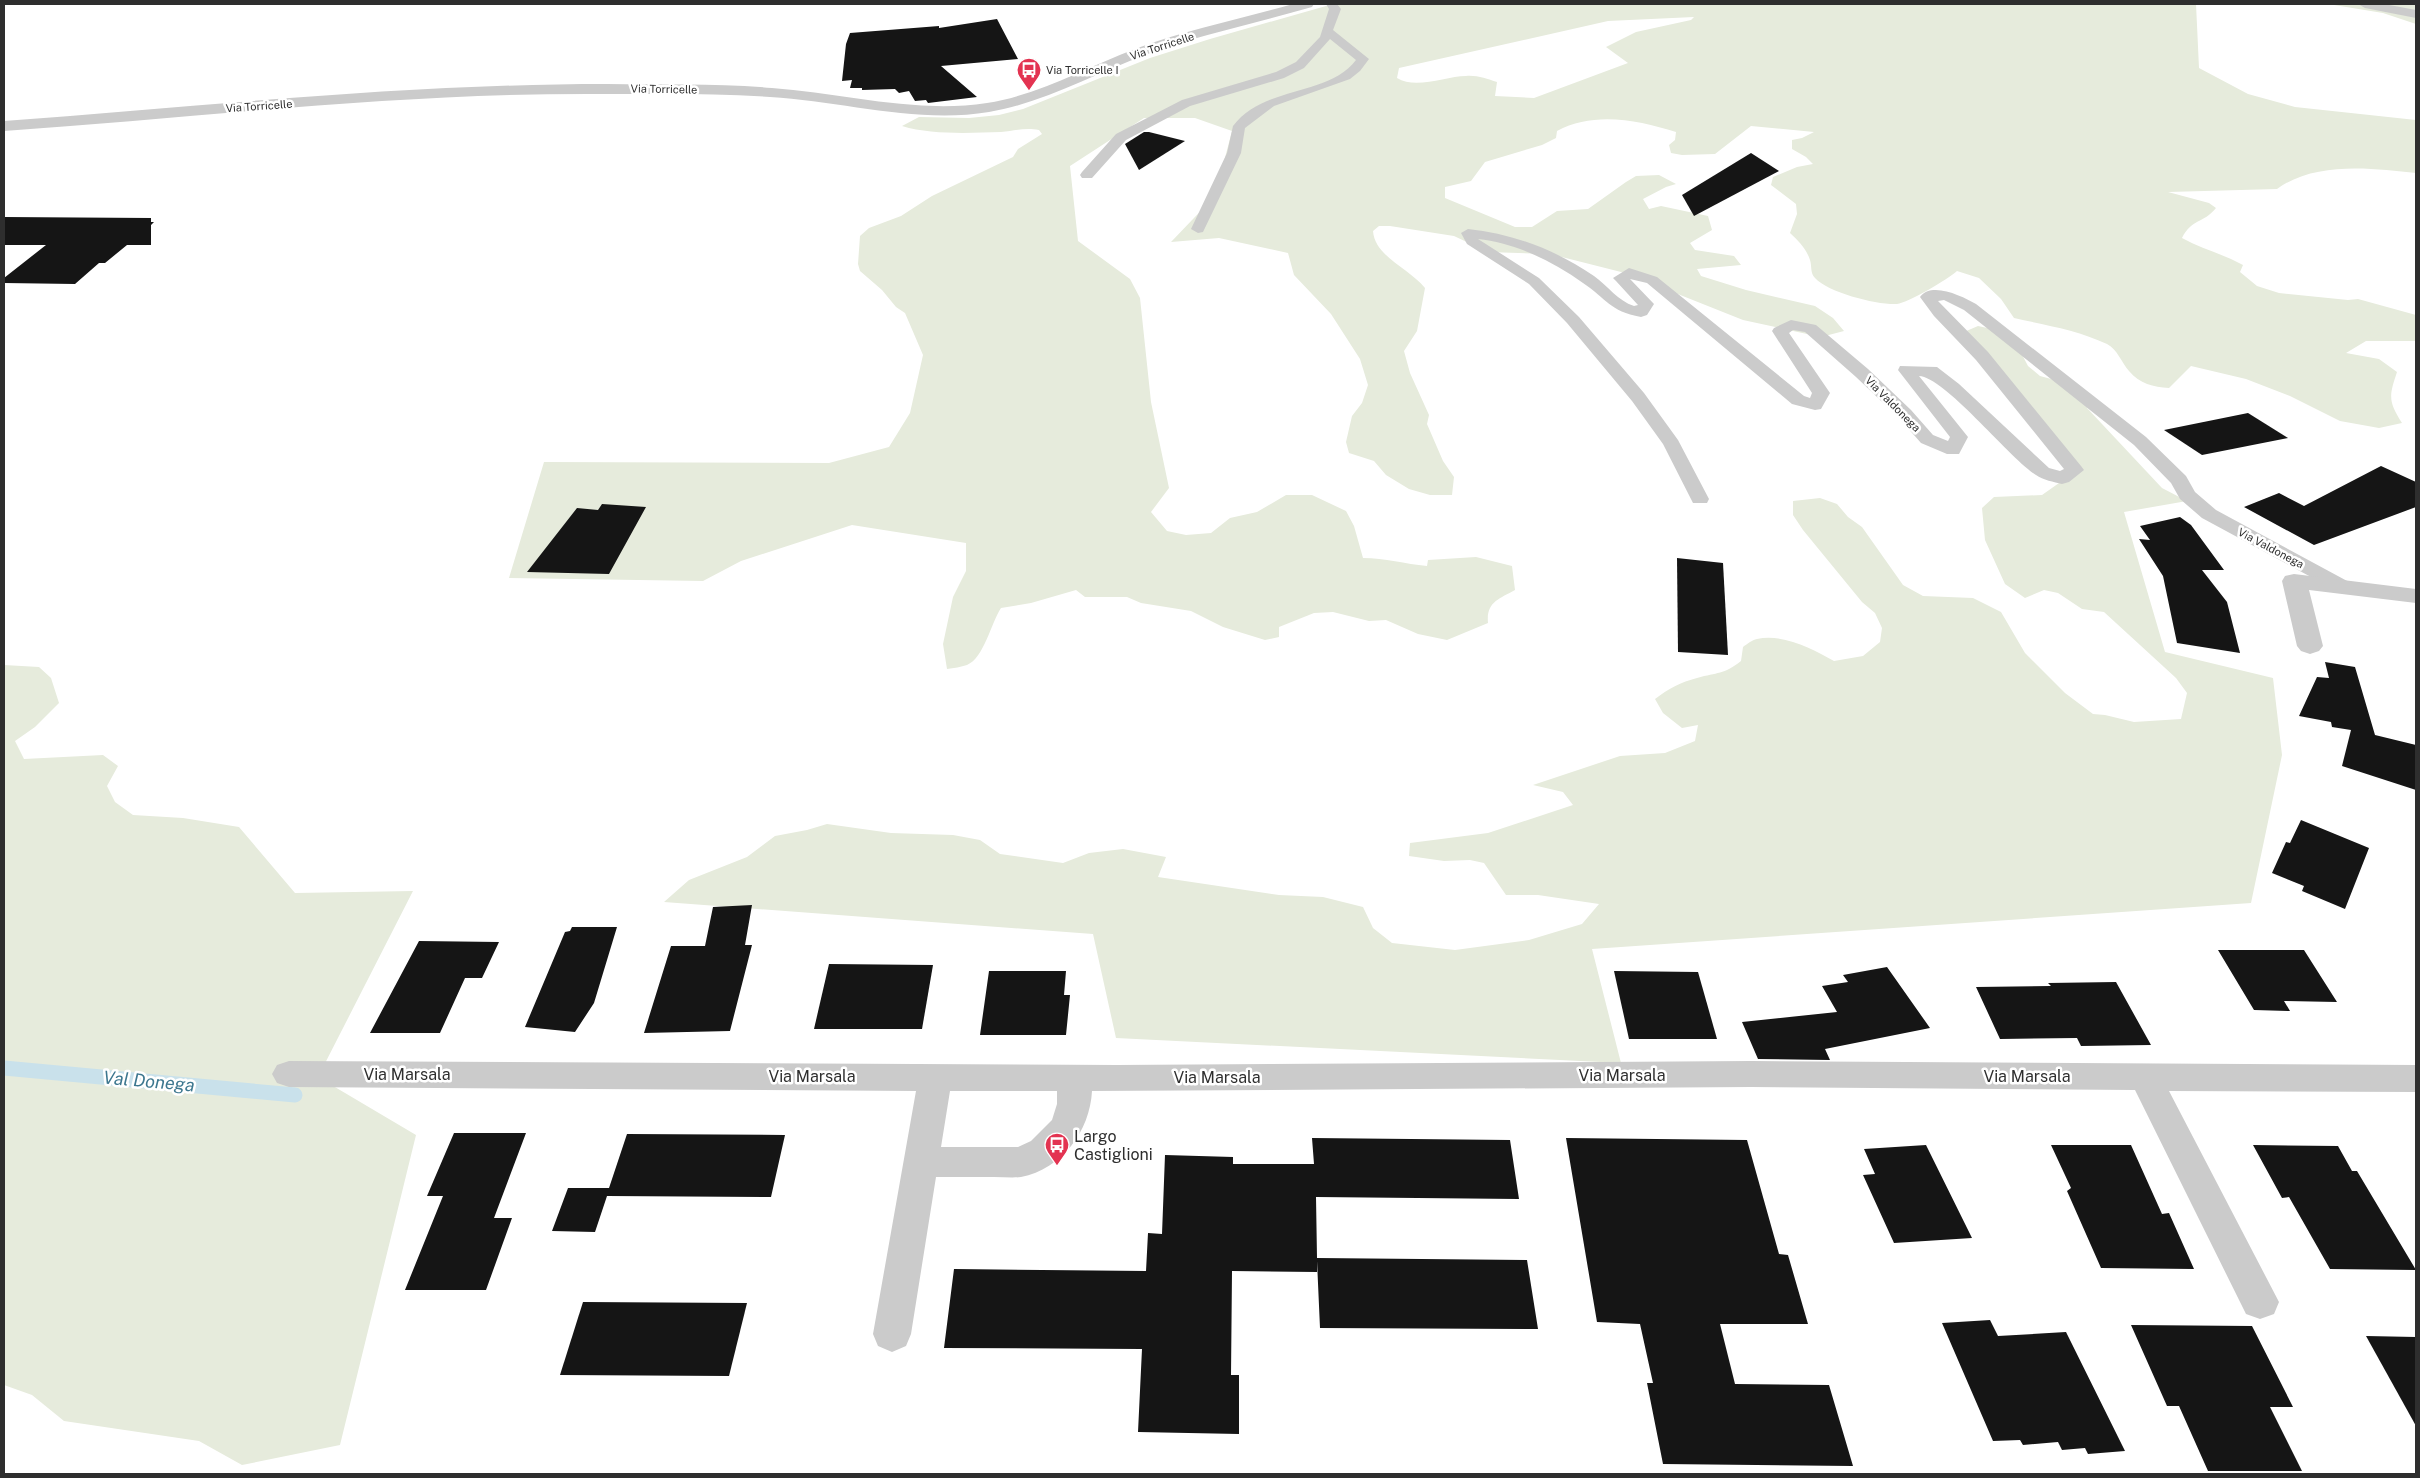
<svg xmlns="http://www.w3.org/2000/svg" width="2420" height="1478" viewBox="0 0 2420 1478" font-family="'Public Sans',sans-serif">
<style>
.green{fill:#e6ebdc;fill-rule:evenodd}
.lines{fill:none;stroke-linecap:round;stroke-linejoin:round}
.stream{stroke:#c9e1eb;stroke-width:15}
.building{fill:#151515}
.service{fill:#cbcbcb;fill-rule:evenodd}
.minor{fill:#cbcbcb;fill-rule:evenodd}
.tertiary{fill:#cbcbcb;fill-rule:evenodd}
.labels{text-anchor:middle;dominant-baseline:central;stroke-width:5;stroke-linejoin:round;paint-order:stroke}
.far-street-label{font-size:11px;fill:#2e2e2e;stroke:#fff}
.far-poi-label{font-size:11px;fill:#2e2e2e;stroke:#fff;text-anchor:start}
.near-street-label{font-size:16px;fill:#2e2e2e;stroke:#fff}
.near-poi-label{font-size:16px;fill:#2e2e2e;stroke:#fff;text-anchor:start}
.near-water-label{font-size:18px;font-style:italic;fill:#3d778f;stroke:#fff}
</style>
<rect width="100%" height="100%" fill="#fff"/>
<g class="green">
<path d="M 1333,4 L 2196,4 L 2199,68 L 2248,94 L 2295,107 L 2416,120 L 2416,173 C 2372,168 2315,161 2277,189 L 2168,192 L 2209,203 L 2216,208 C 2203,224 2192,218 2182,238 C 2202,249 2223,254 2243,265 L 2240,272 L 2257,286 L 2279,293 L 2348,300 L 2358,299 L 2416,315 L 2416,341 L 2366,341 L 2346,353 L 2379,359 L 2397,372 C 2389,396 2388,401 2402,423 L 2379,428 L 2340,421 L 2290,396 L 2246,379 L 2191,366 L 2169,388 C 2153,387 2140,384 2129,371 C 2121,362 2118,350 2107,344 C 2078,330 2045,325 2014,318 L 2001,299 L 1979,278 L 1957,271 C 1948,279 1908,303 1897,304 C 1877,305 1829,293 1815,278 C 1810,273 1812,266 1810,260 C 1807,250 1798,240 1790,233 L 1797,214 L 1796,204 L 1771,185 L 1773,177 L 1797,167 L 1813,164 L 1806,157 L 1792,149 L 1792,140 L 1802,138 L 1814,132 L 1751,126 L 1715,154 L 1682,155 L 1671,153 L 1669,145 L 1675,140 L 1676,132 C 1638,120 1594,111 1557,131 L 1556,138 L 1542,145 L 1485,162 L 1471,181 L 1445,187 L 1445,198 L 1515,227 L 1532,227 L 1557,211 L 1588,209 L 1626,182 L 1636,176 L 1659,175 L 1676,184 L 1666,187 L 1643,199 L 1649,209 L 1661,206 L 1708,216 L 1712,230 L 1690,243 L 1695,250 L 1734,256 L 1741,265 L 1697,269 L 1701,276 L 1746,290 L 1815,306 L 1833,318 L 1844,331 L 1821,337 L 1743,320 L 1625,273 L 1550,254 L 1488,252 L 1454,236 L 1390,226 L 1379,226 L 1373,231 C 1375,257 1409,268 1425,288 L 1417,331 L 1404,351 L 1410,373 L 1429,415 L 1427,424 L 1443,461 L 1454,477 L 1452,495 L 1430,495 L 1409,489 L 1386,475 L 1374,461 L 1349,453 L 1346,442 L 1352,416 L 1362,403 L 1368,385 L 1360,359 L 1331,314 L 1294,275 L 1288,253 L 1219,238 L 1171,242 L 1215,196 L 1232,131 L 1195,118 L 1144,118 L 1070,166 L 1078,241 L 1130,279 L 1140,298 L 1151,402 L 1169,488 L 1151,512 L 1167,531 L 1186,535 L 1211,533 L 1230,518 L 1257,512 L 1286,495 L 1312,495 L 1346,511 L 1354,526 L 1363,558 C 1385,558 1405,564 1427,566 L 1428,560 L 1476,557 L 1512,566 L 1515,590 C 1499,599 1486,602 1488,623 L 1447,640 L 1418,634 L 1386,620 L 1369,621 L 1333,612 L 1314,613 L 1279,627 L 1279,637 L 1265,640 L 1223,627 L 1191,611 L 1141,603 L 1127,597 L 1085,597 L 1076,590 L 1031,603 L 1001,608 C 991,623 984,658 967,665 C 961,667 954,668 947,669 L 943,644 L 953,597 L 966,571 L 966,543 L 852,525 L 741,561 L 703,581 L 509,578 L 544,462 L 829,463 L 889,447 L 910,413 L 923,355 L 905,313 L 896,307 L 882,290 L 860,271 L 858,264 L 860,236 L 869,228 L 901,216 L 932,196 L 1013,157 L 1018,149 L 1042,134 L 1039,130 C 1025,127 1015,131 1001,132 C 970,133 931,135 902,126 L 919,117 L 969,118 L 999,115 L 1023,109 L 1150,58 L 1210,39 ZM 1694,17 L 1691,20 L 1636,32 L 1606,47 L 1628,63 L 1534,98 L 1495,96 L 1497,82 C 1487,79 1477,75 1466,76 C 1446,76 1416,90 1397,78 L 1399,68 L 1608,21 Z"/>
<path d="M 2328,4 L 2416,4 L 2416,24 L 2383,13 Z"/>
<path d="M 1978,326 L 1992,329 L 2019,349 L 2028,366 L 2040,376 L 2066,383 L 2086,397 L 2087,408 L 2162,488 L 2187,501 L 2124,512 L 2165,652 L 2273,678 L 2282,755 L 2251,903 L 1592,949 L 1621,1063 L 1116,1038 L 1093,934 L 664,902 L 689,880 L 747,857 L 775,836 L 807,830 L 827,824 L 891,833 L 953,835 L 980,840 L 1000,854 L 1063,863 L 1089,853 L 1123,849 L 1166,857 L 1158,877 L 1279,895 L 1323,897 L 1363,907 L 1373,928 L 1392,943 L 1455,950 L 1529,940 L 1582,924 L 1599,904 L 1538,895 L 1506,895 L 1484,863 L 1470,860 L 1444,861 L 1409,856 L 1410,843 L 1488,833 L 1573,805 L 1563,792 L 1533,785 L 1620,756 L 1665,753 L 1695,741 L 1698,725 L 1682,728 L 1663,713 L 1655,699 C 1668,689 1681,682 1697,678 C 1718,672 1723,675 1741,661 L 1743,647 C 1747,644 1752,640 1757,639 C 1782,633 1813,649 1834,661 L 1863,656 L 1880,642 L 1882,628 L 1875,613 L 1862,602 L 1803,530 L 1793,515 L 1793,501 L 1820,498 L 1837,504 L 1848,517 L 1862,527 L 1903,585 L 1923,596 L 1973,598 L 2001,612 L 2025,653 L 2065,693 L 2093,714 L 2105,715 L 2134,722 L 2181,719 L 2187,693 L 2176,678 L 2104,612 L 2082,609 L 2058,593 L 2044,590 L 2025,598 L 2005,584 L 1985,540 L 1982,508 L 1994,497 L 2042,495 L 2069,476 L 2069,471 L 1964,332 Z"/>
<path d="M 4,665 L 39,667 L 51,678 L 59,703 L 35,727 L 15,741 L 24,759 L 103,755 L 118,766 L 107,786 L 115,802 L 133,815 L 183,818 L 239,827 L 295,893 L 413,891 L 318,1077 L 416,1135 L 340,1445 L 242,1465 L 199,1441 L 64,1421 L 32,1395 L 4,1385 Z"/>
</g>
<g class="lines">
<path class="stream" d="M 4,1068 L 295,1095"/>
</g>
<g class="building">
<path d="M 997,19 L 1018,59 L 941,66 L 977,97 L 928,103 L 926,100 L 915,101 L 909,91 L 899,93 L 895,89 L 862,90 L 862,88 L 850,88 L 852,80 L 842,81 L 846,44 L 850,33 L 939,26 L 939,28 Z"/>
<path d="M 1144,132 L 1149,132 L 1185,141 L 1139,170 L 1125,144 Z"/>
<path d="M 1751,153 L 1779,171 L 1694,216 L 1682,195 Z"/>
<path d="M 4,217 L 151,218 L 151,222 L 154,222 L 151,225 L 151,245 L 127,245 L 105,263 L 99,263 L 75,284 L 4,283 L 4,278 L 46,245 L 4,245 Z"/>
<path d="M 2248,413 L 2288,438 L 2202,455 L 2164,430 Z"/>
<path d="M 2381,466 L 2416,482 L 2416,507 L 2314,545 L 2244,507 L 2279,493 L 2304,506 Z"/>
<path d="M 602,504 L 646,507 L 609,574 L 527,572 L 577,508 L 598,510 Z"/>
<path d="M 2180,517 L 2191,525 L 2224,570 L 2202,570 L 2227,602 L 2240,653 L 2177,643 L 2163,576 L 2139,539 L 2150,540 L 2140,526 Z"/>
<path d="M 1677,558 L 1723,563 L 1728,655 L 1678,652 Z"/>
<path d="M 2325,662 L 2355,667 L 2375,735 L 2416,745 L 2416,790 L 2342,766 L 2351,730 L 2332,727 L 2331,722 L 2299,716 L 2317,677 L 2329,678 Z"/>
<path d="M 2301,820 L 2369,848 L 2345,909 L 2302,891 L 2304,886 L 2272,873 L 2286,842 L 2290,843 Z"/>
<path d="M 752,905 L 745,945 L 752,945 L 730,1031 L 644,1033 L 671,946 L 705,946 L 713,907 Z"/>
<path d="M 572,927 L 617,927 L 594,1003 L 575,1032 L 525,1027 L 565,932 L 570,931 Z"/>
<path d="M 419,941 L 499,942 L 482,978 L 465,978 L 440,1033 L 370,1033 Z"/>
<path d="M 2218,950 L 2304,950 L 2337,1002 L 2284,1001 L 2290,1011 L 2254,1010 Z"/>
<path d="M 829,964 L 933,965 L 922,1029 L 814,1029 Z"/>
<path d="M 1887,967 L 1930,1028 L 1825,1049 L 1830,1060 L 1758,1059 L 1742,1022 L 1837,1012 L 1822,986 L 1848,982 L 1843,975 Z"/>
<path d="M 989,971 L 1066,971 L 1064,995 L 1070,995 L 1066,1035 L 980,1035 Z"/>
<path d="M 1614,971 L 1698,972 L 1717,1039 L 1629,1039 Z"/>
<path d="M 2116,982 L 2151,1045 L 2081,1046 L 2077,1038 L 2000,1039 L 1976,987 L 2051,986 L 2048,983 Z"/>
<path d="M 454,1133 L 526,1133 L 494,1218 L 512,1218 L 486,1290 L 405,1290 L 443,1196 L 427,1196 Z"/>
<path d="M 627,1134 L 785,1135 L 771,1197 L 607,1196 L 595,1232 L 552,1231 L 568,1188 L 609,1188 Z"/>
<path d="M 1312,1138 L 1510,1140 L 1519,1199 L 1316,1197 L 1317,1258 L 1527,1260 L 1538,1329 L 1320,1328 L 1317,1261 L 1317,1272 L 1232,1271 L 1231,1375 L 1239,1375 L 1239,1434 L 1138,1432 L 1142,1349 L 944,1348 L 954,1269 L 1146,1271 L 1148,1233 L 1162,1234 L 1165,1155 L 1233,1157 L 1233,1164 L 1314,1164 Z"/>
<path d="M 1566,1138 L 1747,1140 L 1779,1254 L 1788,1255 L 1808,1324 L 1720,1324 L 1735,1384 L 1829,1385 L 1853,1466 L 1663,1464 L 1647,1383 L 1653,1383 L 1640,1324 L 1597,1322 Z"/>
<path d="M 1926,1145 L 1972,1238 L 1894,1243 L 1863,1175 L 1875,1174 L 1864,1149 Z"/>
<path d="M 2051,1145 L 2131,1145 L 2162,1214 L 2169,1213 L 2194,1269 L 2101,1268 L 2067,1191 L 2071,1188 Z"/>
<path d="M 2253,1145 L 2338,1146 L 2352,1171 L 2357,1171 L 2416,1270 L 2330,1269 L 2289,1197 L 2282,1198 Z"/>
<path d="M 583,1302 L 747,1303 L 729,1376 L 560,1375 Z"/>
<path d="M 1990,1320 L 1998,1336 L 2066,1332 L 2125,1451 L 2088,1454 L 2085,1448 L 2062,1450 L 2058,1442 L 2023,1445 L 2020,1440 L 1993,1441 L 1942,1323 Z"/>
<path d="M 2131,1325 L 2252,1326 L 2293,1407 L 2270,1407 L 2302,1471 L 2208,1471 L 2179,1406 L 2167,1406 Z"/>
<path d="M 2366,1336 L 2416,1337 L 2416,1426 Z"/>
</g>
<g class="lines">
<g class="service">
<path d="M 1326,4 L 1337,4 L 1341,9 L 1333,30 L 1369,59 L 1360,71 L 1350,79 L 1274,106 L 1245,128 L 1241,153 L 1203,232 L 1198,233 L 1191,229 L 1227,153 L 1233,126 C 1264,85 1328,97 1356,60 L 1330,39 L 1304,68 L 1284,78 L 1190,106 L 1126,140 L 1092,178 L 1082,178 L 1080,175 L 1082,172 L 1116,134 L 1182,100 L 1276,72 L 1296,62 L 1320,37 L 1329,9 Z"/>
<path d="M 1468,229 C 1514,234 1556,250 1594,276 C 1608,286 1618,301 1634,306 L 1638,305 L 1616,281 L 1613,278 L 1629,268 L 1657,277 L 1804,396 L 1810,398 L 1812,393 L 1772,331 L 1774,328 L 1791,320 L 1816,325 L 1868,369 L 1911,410 L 1933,435 L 1948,441 L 1950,437 L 1898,370 L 1900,366 L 1937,367 L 1959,384 L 2049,468 L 2060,471 L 2064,469 L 1976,360 L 1934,316 L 1920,297 C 1932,281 1963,297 1976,304 L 2146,437 L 2186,476 L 2195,492 L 2216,510 L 2349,582 L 2352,586 L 2349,590 L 2342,592 L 2335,590 L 2202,518 L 2180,499 L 2171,483 L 2134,445 L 1964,310 L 1944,300 L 1938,301 L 1988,352 L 2081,466 L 2084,470 L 2069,482 L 2062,484 C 2054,482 2043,480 2036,475 C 2009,458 1945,377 1919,376 L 1968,437 L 1959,454 L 1947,454 L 1921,443 L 1899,418 L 1856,377 L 1805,332 L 1793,330 L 1789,333 L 1830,393 L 1821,409 L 1815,410 L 1792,404 L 1647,283 L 1630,279 L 1654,304 L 1647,315 L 1641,317 C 1609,311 1607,299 1583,283 C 1552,261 1516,243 1478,239 L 1539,278 L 1579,317 L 1644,393 L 1678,440 L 1709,499 L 1707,503 L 1693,503 L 1663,444 L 1632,401 L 1567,323 L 1529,284 L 1467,244 L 1461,233 Z"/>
</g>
<g class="minor">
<path d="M 2358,4 L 2384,4 L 2416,10 L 2416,18 L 2365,8 Z"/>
<path d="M 2294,574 L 2416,589 L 2416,603 L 2309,590 L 2323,646 L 2319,651 L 2310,654 L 2301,651 L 2297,646 L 2282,581 L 2285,576 Z"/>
<path d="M 289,1061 L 1117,1065 L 1751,1061 L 2416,1065 L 2416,1092 L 2169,1091 L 2279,1302 L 2274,1314 L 2260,1319 L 2246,1314 L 2135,1090 L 1751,1087 L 1092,1091 C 1090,1131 1062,1169 1021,1177 C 1013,1178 1003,1177 994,1177 C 975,1177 956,1177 936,1177 L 911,1334 L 906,1346 L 892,1352 L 878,1346 L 873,1334 L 916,1091 L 289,1087 L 277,1083 L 272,1074 L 277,1065 ZM 950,1091 L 1057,1091 L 1057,1104 L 1052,1120 L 1031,1141 L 1018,1147 L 941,1147 Z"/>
</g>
<path class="tertiary" d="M 1293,4 L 1314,4 L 1312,7 C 1257,23 1198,35 1145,55 C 1094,74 1043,103 989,112 C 916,124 842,101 770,97 C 717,93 663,94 610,94 C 407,92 205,117 4,131 L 4,121 C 205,106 406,84 607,84 C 662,85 717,83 772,88 C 843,93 915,114 987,103 C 1039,95 1087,67 1135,49 C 1186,30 1241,19 1293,4 Z"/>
</g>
<defs>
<symbol id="bus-pin" viewBox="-11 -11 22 30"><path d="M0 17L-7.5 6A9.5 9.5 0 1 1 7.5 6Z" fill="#e33351" stroke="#fff"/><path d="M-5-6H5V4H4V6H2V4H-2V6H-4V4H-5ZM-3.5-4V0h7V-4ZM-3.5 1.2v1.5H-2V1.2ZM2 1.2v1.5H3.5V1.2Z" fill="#fff"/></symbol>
</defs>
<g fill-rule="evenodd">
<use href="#bus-pin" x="1015" y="56" width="28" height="38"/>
<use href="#bus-pin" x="1043" y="1131" width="28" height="38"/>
</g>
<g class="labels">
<g class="far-street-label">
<text transform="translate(1162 46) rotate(-18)">Via Torricelle</text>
<text transform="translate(664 89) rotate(1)">Via Torricelle</text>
<text transform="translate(259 106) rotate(-4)">Via Torricelle</text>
<text transform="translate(1893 404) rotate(45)">Via Valdonega</text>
<text transform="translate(2271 548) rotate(28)">Via Valdonega</text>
</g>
<g class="far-poi-label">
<text x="1046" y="70">Via Torricelle I</text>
</g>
<g class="near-street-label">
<text x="407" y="1074">Via Marsala</text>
<text x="1622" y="1075">Via Marsala</text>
<text x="812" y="1076">Via Marsala</text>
<text x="2027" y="1076">Via Marsala</text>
<text x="1217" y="1077">Via Marsala</text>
</g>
<g class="near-poi-label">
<text x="1074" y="1136">Largo<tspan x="1074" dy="18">Castiglioni</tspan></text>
</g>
<g class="near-water-label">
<text transform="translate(149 1081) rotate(5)">Val Donega</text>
</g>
</g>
<rect width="2420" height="1478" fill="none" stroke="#2e2e2e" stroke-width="10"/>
</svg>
